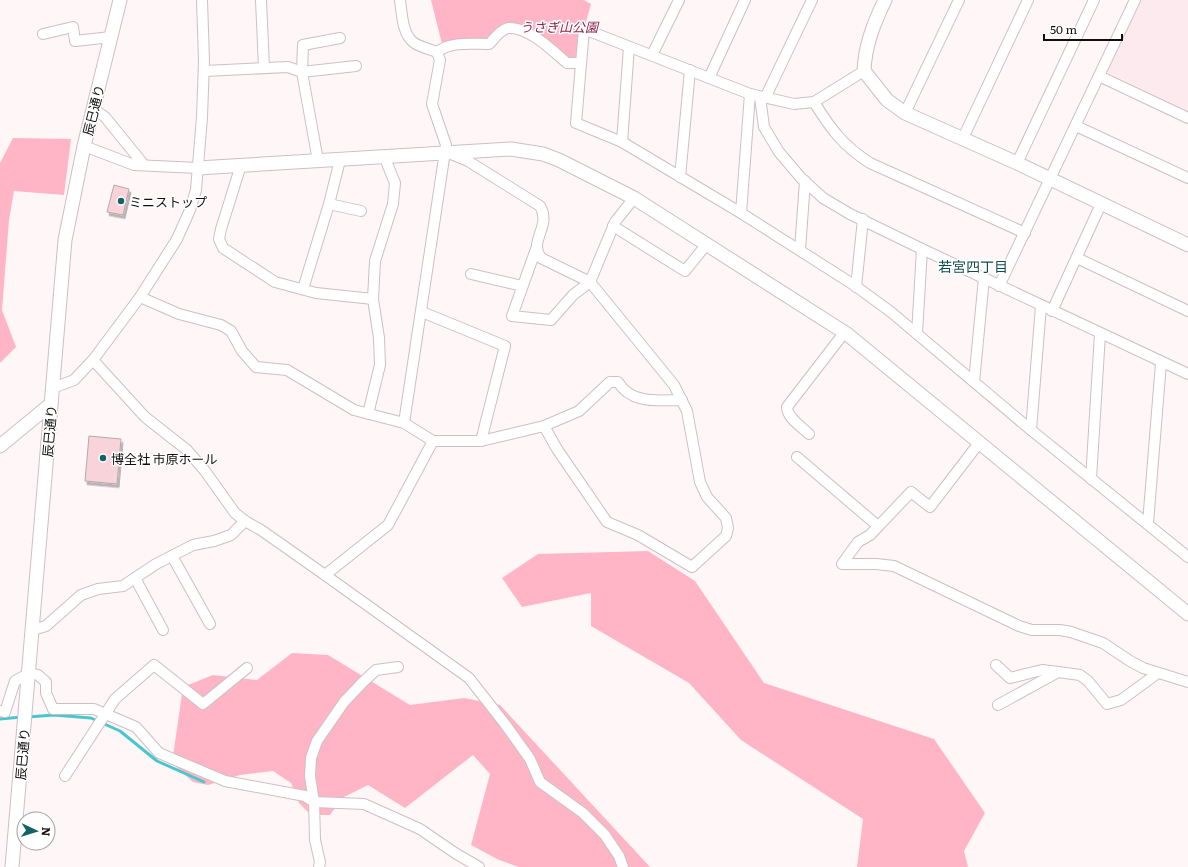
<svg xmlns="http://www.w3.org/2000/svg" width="1188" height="867" viewBox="0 0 1188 867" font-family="Literata,'Noto Sans JP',serif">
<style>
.built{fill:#fdeaee}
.green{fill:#ffb5c5}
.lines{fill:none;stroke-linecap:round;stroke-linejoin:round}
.stream{stroke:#46c8ce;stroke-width:3}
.building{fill:#f9d3da;stroke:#b6a8ab;filter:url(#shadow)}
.minor-casing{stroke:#cdbfc2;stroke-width:12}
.tertiary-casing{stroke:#cdbfc2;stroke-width:15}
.minor{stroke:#fff;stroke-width:10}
.tertiary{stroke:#fff;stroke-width:13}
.poi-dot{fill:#126266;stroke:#fff;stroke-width:1.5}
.labels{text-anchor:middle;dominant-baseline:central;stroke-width:3;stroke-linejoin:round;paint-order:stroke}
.park-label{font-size:13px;font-style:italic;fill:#8b2347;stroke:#fff}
.street-label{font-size:13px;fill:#120e0e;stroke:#fff}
.poi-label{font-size:13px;fill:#120e0e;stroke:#fff;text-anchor:start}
.neighbourhood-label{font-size:14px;fill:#0d4c4f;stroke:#fff}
</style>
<defs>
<filter id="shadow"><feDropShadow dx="2" dy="3.5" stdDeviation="0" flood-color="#0004"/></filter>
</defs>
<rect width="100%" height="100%" fill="#fff6f8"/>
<path class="built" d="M 1141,0 L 1188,0 L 1188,111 L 1107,72 Z"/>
<g class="green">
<path d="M 431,0 L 584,0 L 591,4 L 584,29 L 581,63 L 567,63 L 520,29 L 507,28 L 489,44 L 443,48 Z"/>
<path d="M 13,138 L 71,139 L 64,195 L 14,191 L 9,220 L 2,310 L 16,347 L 0,363 L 0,163 Z"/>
<path d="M 648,551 L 695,581 L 764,683 L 934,739 L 985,813 L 964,851 L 968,867 L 857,867 L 863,819 L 741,740 L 689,683 L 591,626 L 591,593 L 522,607 L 502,578 L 538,554 Z"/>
<path d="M 292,653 L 328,655 L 410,705 L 464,698 L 500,705 L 650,867 L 519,867 L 499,860 L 471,845 L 490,774 L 473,755 L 405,808 L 368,785 L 342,798 L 330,815 L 311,815 L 299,803 L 291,783 L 273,771 L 240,775 L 208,785 L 193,782 L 172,763 L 183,687 L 213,675 L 257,680 Z"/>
</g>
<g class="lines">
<g class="stream">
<path d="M 28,717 L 54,715 L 91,718 L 120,731 L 157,761 L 204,782"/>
<path d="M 0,719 L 22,717"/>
</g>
</g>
<g class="building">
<path d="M 114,185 L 129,189 L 123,215 L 107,212 Z"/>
<path d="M 89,436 L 121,439 L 117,484 L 85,481 Z"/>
</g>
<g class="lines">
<defs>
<g id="minor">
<path d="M 261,0 L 264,68"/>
<path d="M 400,0 C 402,13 402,33 413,42 C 419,47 430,49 437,52 L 440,60 L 432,104 L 446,145 L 404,423"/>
<path d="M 43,34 L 73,27 L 75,41 L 111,37"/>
<path d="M 340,38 L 303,45 L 302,72 L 356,66"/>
<path d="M 437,52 C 451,41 472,44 489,44 C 494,39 500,30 508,28 C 528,26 553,51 567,63 L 581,63"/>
<path d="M 652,55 L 679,0"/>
<path d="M 204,71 L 288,67 L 302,72 L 318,161"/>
<path d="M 864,71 L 814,102 L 794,104 L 750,94 L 584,29 L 576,123 L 622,142 L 741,213 L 854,285 L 891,312 L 1031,430 L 1188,557"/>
<path d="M 1099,76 L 1188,118"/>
<path d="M 709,78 L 745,0"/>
<path d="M 760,97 L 764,127 L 779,152 L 801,178 L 823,198 L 850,214 L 922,249 L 1188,374"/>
<path d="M 765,98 L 812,0"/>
<path d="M 814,102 C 830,128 843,146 870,163 L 1025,233"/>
<path d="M 94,109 L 105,117 L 144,165"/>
<path d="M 905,113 L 959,0"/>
<path d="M 1076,126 L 1188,178"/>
<path d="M 963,138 L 1028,0"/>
<path d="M 622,142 L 629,47"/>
<path d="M 84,146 L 134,165 L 198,168"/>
<path d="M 451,154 L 468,161 L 540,206 C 552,226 528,241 541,258 L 590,282 L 674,385 L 687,411 L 700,482 L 707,497 L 726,518 L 728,528 L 726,536 L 692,567 L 638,535 L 607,522 L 557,449 L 544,426"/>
<path d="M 1017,163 L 1094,0"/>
<path d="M 241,165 L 221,229 L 219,239 L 223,248 L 275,282 L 316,293 L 373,299"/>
<path d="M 680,177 L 690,70"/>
<path d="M 329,204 L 361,211"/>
<path d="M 741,213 L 750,94"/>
<path d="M 613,226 L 685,271 L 706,245"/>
<path d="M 536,249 L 512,316 L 551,320 L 573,295 L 590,282 L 615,222 L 634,198"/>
<path d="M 800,250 L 805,181"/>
<path d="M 1077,258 L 1188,311"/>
<path d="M 471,274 L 522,286"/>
<path d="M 999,286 L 1135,0"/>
<path d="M 856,287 L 863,219"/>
<path d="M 303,289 L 329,204 L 340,160"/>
<path d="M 140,297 L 179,314 L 221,325 L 231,331 L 242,351 L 256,367 L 287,370 L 354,410 L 404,423 L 433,441 L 481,441 L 544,426 L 579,411 L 610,382 L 618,382 C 632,405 659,400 682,400"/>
<path d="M 1052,311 L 1101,204"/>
<path d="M 422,312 L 505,346 L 481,441"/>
<path d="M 917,334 L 922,249"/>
<path d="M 93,360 L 145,417 L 187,450 L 205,471 L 235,513 L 245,521 L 261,530 L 325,575 L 469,678 L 505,724 L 530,759 L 540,782 L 583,813 L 605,835 L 619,856 L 623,867"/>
<path d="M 974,382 L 984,278"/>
<path d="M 53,388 L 74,380 L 93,360 L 140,297 L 177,239 L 190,210 L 196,190 L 202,117 L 204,61 L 202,0"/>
<path d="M 368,414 L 380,365 L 379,338 L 373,299 L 375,261 L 393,204 L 395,183 L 384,156"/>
<path d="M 1031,430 L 1041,306"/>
<path d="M 809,434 C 802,427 787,418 787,407 L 844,333"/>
<path d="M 979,443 L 930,507 L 911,492 L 870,535 L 858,542 L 842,564 L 876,564 L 894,566 L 1019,626 L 1032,630 L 1060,630 L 1071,632 L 1103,643 L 1130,661 L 1143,668 L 1188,682"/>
<path d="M 797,457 L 878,526"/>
<path d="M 1091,479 L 1100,334"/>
<path d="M 1148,523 L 1161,363"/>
<path d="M 172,556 L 210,624"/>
<path d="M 325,575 L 388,525 L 433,441"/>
<path d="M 135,578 L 163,630"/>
<path d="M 33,630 L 46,626 L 81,595 L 98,589 L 123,586 L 156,564 L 193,545 L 214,541 L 231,535 L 245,521"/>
<path d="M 996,665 L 1010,678 L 1042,670 L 1058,672"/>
<path d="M 998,705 L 1058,672 L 1080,675 L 1088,681 L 1107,704 L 1121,700 L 1158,673"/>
<path d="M 0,711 L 5,712 L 15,681 L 30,673 L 38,675 L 46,682 L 46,693 L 53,709 L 94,709 L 136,727 L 159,753 L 225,781 L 305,796 L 314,802 L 364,804 L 420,829 L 455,853 L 479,867"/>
<path d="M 65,776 L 115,699 L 154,665 L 203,704 L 247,668"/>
<path d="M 319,867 L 320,862 L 315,840 L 314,802 L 310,776 L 311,758 L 317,741 L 344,702 L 363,682 L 376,670 L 398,667"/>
</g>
<g id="tertiary">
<path d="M 885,0 C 874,23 865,45 864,71 L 887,100 L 905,113 L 1017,163 L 1188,245"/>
<path d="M 198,168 L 511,149 L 543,154 L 559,160 L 634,198 L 847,334 L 1188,614"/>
<path d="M 0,446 L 51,404"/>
<path d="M 12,867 L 65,240 L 84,146 L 120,0"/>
</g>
</defs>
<use href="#minor" class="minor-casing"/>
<use href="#tertiary" class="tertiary-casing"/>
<use href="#minor" class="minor"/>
<use href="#tertiary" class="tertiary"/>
</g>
<g class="poi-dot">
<circle cx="121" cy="201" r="4"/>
<circle cx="103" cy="458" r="4"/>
</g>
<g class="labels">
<g class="park-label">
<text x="559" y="26">うさぎ山公園</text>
</g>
<g class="street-label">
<text transform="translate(93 110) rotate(-76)">辰巳通り</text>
<text transform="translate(49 431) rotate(-85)">辰巳通り</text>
<text transform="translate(22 754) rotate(-85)">辰巳通り</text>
</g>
<g class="poi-label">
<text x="129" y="201">ミニストップ</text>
<text x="111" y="458">博全社 市原ホール</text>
</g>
<g class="neighbourhood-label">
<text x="973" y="266">若宮四丁目</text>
</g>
</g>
<g transform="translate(36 831) rotate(94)"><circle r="19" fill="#ffffff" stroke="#a09f9f"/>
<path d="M0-3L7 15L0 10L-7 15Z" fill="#126266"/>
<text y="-6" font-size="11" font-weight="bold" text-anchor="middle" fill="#120e0e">N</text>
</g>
<path d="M1044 34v6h78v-6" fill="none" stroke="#120e0e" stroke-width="2"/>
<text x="1050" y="34" font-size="12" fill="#120e0e" stroke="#ffffff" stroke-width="3" paint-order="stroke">50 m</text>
</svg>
